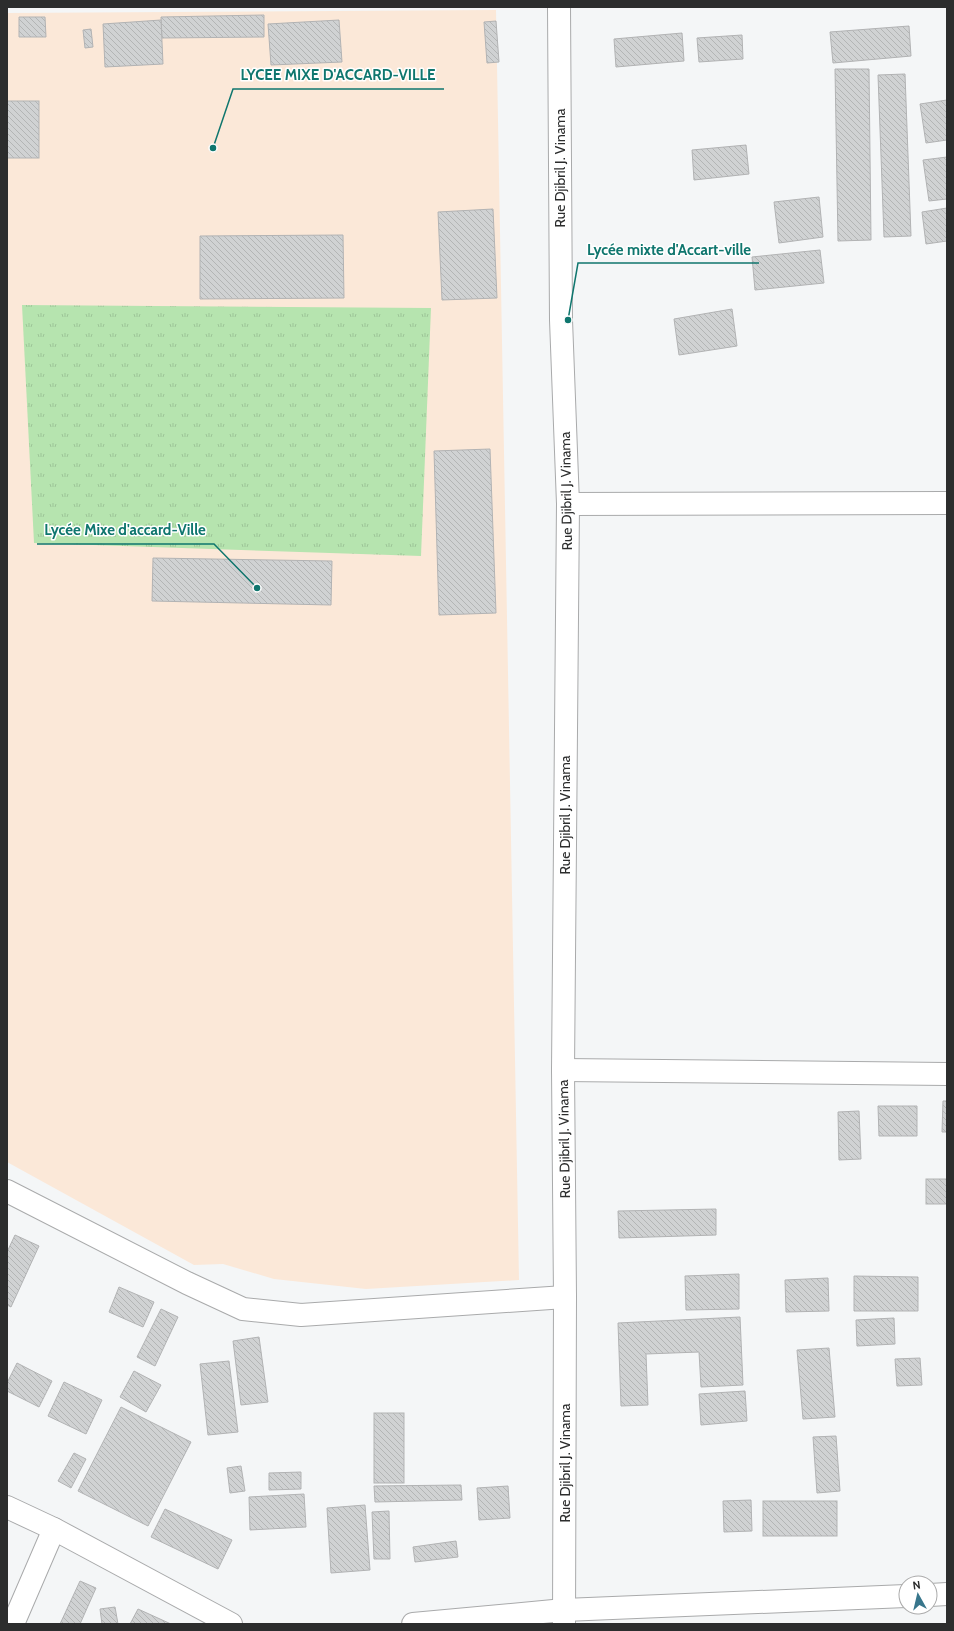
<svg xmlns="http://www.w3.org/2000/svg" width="954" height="1631" viewBox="0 0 954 1631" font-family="Cabin,sans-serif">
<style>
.education{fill:#fbe8d8}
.park{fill:url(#park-tufts)}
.building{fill:url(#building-back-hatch);stroke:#b2b3b4}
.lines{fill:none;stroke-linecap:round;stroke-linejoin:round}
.minor-casing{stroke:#a9aaab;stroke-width:24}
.tertiary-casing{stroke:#a9aaab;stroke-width:24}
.minor{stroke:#fff;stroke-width:22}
.tertiary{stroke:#fff;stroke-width:22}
.labels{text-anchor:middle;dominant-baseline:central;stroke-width:3;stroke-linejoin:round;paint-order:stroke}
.street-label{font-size:14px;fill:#2c2d2d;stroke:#fff}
.leader{fill:none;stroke:#0f766e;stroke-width:1.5}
.callout-dot{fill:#0f766e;stroke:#fff;stroke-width:1.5}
.callout-label{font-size:15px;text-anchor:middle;font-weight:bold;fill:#0f766e;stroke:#fff;stroke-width:3;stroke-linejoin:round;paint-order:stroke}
</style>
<defs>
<pattern id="park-tufts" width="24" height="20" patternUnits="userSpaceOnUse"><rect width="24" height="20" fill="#b6e4af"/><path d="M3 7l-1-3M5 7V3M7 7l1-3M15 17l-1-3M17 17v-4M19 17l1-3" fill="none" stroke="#9dc497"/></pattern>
<pattern id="building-back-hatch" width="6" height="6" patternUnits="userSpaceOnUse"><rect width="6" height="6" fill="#d0d2d3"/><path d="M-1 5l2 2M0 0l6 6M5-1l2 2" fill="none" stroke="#b3b5b5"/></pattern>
</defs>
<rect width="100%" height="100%" fill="#f4f6f7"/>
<path class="education" d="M 496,10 L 519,1280 L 366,1289 L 274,1279 L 223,1264 L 194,1265 L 7,1162 L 7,13 Z"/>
<path class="park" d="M 22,305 L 431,308 L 421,556 L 34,543 Z"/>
<g class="building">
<path d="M 264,15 L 264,37 L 162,38 L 161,17 Z"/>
<path d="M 19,17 L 45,17 L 46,37 L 19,37 Z"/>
<path d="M 161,20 L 163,64 L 105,67 L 103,24 Z"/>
<path d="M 339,20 L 342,62 L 271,65 L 268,24 Z"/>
<path d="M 496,21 L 499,62 L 487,63 L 484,22 Z"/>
<path d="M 909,26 L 911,56 L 833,63 L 830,32 Z"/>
<path d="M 91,29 L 93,47 L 85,48 L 83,30 Z"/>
<path d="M 682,33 L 684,61 L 616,67 L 614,39 Z"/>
<path d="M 742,35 L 743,59 L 699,62 L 697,38 Z"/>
<path d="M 835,69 L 869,69 L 871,240 L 838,241 Z"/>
<path d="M 905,74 L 911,236 L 884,237 L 878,75 Z"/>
<path d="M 947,100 L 947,140 L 926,143 L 920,104 Z"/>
<rect x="7" y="101" width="32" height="57"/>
<path d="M 746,145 L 749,174 L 694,180 L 692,150 Z"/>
<path d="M 947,157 L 947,199 L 929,201 L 923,160 Z"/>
<path d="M 819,197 L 823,237 L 779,243 L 774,202 Z"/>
<path d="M 947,208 L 947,241 L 926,244 L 922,212 Z"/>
<path d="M 493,209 L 497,298 L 442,300 L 438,212 Z"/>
<path d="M 343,235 L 344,298 L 200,299 L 200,236 Z"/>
<path d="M 820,250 L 824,283 L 755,290 L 752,257 Z"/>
<path d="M 732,309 L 737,346 L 679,355 L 674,319 Z"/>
<path d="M 490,449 L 496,613 L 439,615 L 434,451 Z"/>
<path d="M 153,558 L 332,561 L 331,605 L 152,601 Z"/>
<path d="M 943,1101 L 947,1101 L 947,1132 L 942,1132 Z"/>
<path d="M 878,1106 L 917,1106 L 917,1136 L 879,1136 Z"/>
<path d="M 859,1111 L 861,1159 L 839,1160 L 838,1112 Z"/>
<rect x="926" y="1179" width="21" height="25"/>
<path d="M 716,1209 L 716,1235 L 619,1238 L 618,1211 Z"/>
<path d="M 15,1235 L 39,1246 L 11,1307 L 7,1305 L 7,1252 Z"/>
<path d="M 739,1274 L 739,1309 L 686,1310 L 685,1276 Z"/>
<path d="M 854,1276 L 918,1277 L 918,1311 L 854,1311 Z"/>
<path d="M 828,1278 L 829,1311 L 786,1312 L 785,1280 Z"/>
<path d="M 119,1287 L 154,1302 L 143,1327 L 109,1312 Z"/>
<path d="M 161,1309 L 178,1317 L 155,1366 L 137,1357 Z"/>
<path d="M 740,1317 L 743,1385 L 701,1387 L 699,1352 L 646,1354 L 648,1405 L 621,1406 L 618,1323 Z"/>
<path d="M 894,1318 L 895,1344 L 857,1346 L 856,1320 Z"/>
<path d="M 259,1337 L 268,1402 L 241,1405 L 233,1341 Z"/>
<path d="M 829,1348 L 835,1417 L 803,1419 L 797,1350 Z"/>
<path d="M 920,1358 L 922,1385 L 897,1386 L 895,1359 Z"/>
<path d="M 229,1361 L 238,1432 L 208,1435 L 200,1364 Z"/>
<path d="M 17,1363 L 52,1381 L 39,1407 L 7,1391 L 7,1383 Z"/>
<path d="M 134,1371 L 161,1385 L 146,1412 L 120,1397 Z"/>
<path d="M 64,1382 L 102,1400 L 86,1434 L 48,1416 Z"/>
<path d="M 745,1391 L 747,1421 L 701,1425 L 699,1394 Z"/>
<path d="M 121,1407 L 191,1442 L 148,1526 L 78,1491 Z"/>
<rect x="374" y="1413" width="30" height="70"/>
<path d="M 836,1436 L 840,1491 L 817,1493 L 813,1437 Z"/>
<path d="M 74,1453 L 86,1459 L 71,1488 L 58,1481 Z"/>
<path d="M 241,1466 L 245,1491 L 230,1493 L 227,1468 Z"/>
<path d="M 301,1472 L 301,1489 L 269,1490 L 269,1473 Z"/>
<path d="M 461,1485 L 462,1500 L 375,1502 L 374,1486 Z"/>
<path d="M 508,1486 L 510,1518 L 479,1520 L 477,1488 Z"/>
<path d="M 304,1494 L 306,1527 L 250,1530 L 249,1497 Z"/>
<path d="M 751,1500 L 752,1531 L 724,1532 L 723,1501 Z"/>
<rect x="763" y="1501" width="74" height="35"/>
<path d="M 365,1505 L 370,1570 L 331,1573 L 327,1508 Z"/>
<path d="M 165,1509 L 232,1540 L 218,1569 L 151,1537 Z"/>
<path d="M 389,1511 L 390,1559 L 374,1559 L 372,1512 Z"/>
<path d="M 456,1541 L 458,1557 L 415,1562 L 413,1547 Z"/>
<path d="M 80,1581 L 96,1588 L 80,1624 L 60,1624 Z"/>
<path d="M 115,1607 L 118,1624 L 102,1624 L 100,1609 Z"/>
<path d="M 138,1609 L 171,1624 L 130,1624 Z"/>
</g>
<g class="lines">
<defs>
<g id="minor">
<path d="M 568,504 L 947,503"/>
<path d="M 563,1070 L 947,1074"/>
<path d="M 7,1191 L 187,1283 L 243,1309 L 301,1315 L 565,1297"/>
<path d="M 7,1507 L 54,1529 L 231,1624"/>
<path d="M 930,1595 L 947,1594"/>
<path d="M 13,1624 L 54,1529"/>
<path d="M 413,1624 L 564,1610 L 906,1596"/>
</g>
<path id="tertiary" d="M 559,7 L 561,320 L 568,504 L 563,1070 L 565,1297 L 564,1624"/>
</defs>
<use href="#minor" class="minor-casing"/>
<use href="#tertiary" class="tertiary-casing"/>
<use href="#minor" class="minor"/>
<use href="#tertiary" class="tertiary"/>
</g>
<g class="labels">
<g class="street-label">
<text transform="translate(560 168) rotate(-90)">Rue Djibril J. Vinama</text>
<text transform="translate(566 491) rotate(-91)">Rue Djibril J. Vinama</text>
<text transform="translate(565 815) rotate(-90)">Rue Djibril J. Vinama</text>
<text transform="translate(564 1139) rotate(-91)">Rue Djibril J. Vinama</text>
<text transform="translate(565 1463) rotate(-90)">Rue Djibril J. Vinama</text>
</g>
</g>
<path class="leader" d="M213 148L233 89H444M568 320L578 263H759M257 588L214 544H37"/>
<g class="callout-dot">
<circle cx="213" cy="148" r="4"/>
<circle cx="568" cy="320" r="4"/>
<circle cx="257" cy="588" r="4"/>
</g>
<g class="callout-label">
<text x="338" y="80">LYCEE MIXE D'ACCARD-VILLE</text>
<text x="669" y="255">Lycée mixte d'Accart-ville</text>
<text x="125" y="535">Lycée Mixe d'accard-Ville</text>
</g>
<rect width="954" height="1631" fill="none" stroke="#2c2d2d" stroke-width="16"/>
<g transform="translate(918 1595) rotate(352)"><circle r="19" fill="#ffffff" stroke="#ababab"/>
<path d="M0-3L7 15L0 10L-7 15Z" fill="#38768c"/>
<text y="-6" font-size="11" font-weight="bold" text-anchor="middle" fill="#2c2d2d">N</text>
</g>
</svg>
